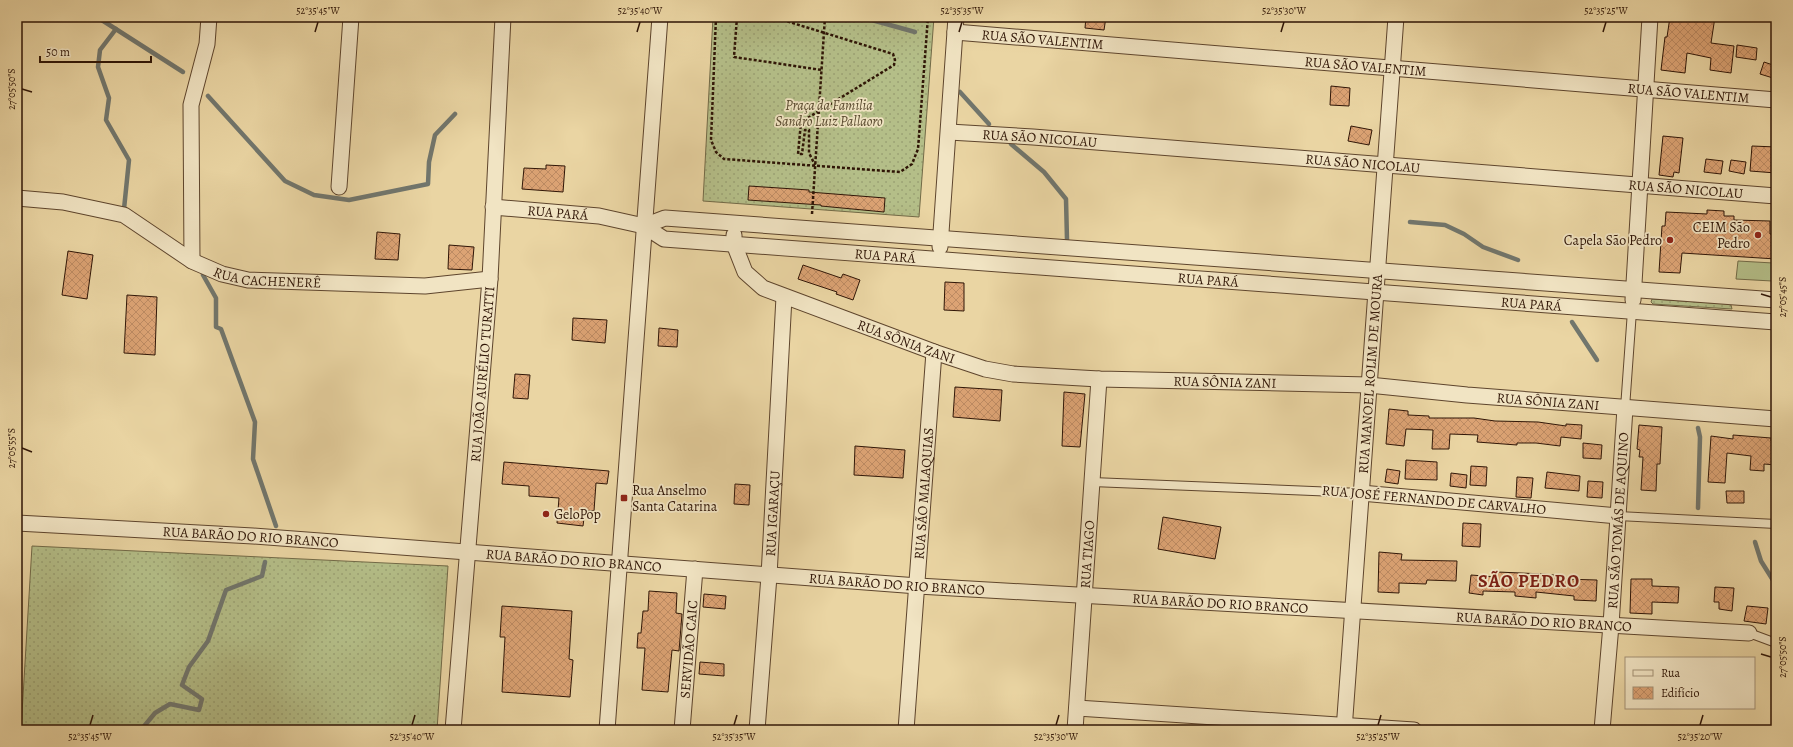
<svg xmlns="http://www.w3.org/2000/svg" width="1793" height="747" viewBox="0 0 1793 747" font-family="Alegreya,serif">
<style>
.grass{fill:url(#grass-dots);stroke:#726a47}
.garden{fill:#b4be88;stroke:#726a47}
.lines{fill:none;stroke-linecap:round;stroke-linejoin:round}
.stream{stroke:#71766d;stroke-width:4.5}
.building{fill:url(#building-cross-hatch);stroke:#2f1506}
.service-casing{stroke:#5e452d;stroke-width:10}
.minor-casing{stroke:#5e452d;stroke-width:17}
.path{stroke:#2f1506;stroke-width:2.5;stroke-dasharray:3 2;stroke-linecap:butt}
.service{stroke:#f1e4c3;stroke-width:8}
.minor{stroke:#f1e4c3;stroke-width:15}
.ticks{fill:none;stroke:#2f1506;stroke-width:1.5}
.poi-dot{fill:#8f2418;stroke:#f1e4c3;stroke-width:1.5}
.labels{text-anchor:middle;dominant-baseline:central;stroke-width:3.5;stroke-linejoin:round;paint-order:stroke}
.street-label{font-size:14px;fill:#2f1506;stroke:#f1e4c3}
.park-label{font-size:14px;font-style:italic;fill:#57482d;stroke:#f1e4c3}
.poi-label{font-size:14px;fill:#2f1506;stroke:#f1e4c3;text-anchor:end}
.district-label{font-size:18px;font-weight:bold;letter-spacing:1px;fill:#7a1f14;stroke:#f1e4c3}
.neatline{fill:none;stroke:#2f1506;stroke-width:1.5}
.ticks-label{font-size:10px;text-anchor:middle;fill:#2f1506}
</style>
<defs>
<pattern id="grass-dots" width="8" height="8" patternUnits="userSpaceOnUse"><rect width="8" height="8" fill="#b4be88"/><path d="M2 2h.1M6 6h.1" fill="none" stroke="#9ba274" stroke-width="1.8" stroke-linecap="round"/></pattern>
<pattern id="building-cross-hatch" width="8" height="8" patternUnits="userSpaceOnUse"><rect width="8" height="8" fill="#dca374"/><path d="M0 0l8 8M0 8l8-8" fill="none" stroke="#bd8b63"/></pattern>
</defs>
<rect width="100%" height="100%" fill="#ead5a3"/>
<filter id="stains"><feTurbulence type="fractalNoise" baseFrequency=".005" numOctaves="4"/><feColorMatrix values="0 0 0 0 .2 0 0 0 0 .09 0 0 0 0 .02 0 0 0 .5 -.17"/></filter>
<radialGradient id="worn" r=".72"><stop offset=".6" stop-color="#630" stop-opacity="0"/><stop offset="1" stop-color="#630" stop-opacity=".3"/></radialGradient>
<g class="grass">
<path d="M 713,17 L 934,17 L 919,217 L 703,201 Z"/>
<path d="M 1652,299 L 1728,304 L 1731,305 L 1732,309 L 1653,304 L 1651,302 Z"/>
<path d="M 32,546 L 448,566 L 437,730 L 21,730 Z"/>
</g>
<path class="garden" d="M 1738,261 L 1773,263 L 1772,281 L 1736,279 Z"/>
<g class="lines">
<g class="stream">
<path d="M 97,17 L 183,72"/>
<path d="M 861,17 L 915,32"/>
<path d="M 116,29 L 100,50 L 98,67 L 109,98 L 106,120 L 129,160 L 124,209"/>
<path d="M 960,92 L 989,124"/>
<path d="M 208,96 L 285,181 L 314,195 L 349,200 L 428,184 L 429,162 L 435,135 L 455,114"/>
<path d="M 1011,144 L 1044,172 L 1066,199 L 1067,240"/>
<path d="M 1410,222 L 1445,225 L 1464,234 L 1483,247 L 1518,260"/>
<path d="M 203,275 L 216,298 L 216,327 L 221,329 L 255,422 L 253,459 L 276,526"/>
<path d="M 1572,322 L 1597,360"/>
<path d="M 1698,428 L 1700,437 L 1698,508"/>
<path d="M 1755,542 L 1761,561 L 1776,585"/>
<path d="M 141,730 L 155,713 L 170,704 L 199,710 L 202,699 L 182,685 L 189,667 L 208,641 L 226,590 L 262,576 L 265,562"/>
</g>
</g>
<g class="building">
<path d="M 1086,17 L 1106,17 L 1104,30 L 1085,28 Z"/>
<path d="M 1670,17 L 1715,17 L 1711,43 L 1734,46 L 1731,73 L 1710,70 L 1711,58 L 1687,53 L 1685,73 L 1661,70 L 1665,37 L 1667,37 Z"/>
<path d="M 1737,45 L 1757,48 L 1756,60 L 1736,57 Z"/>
<path d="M 1764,62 L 1776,66 L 1773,78 L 1760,74 Z"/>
<path d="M 1331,86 L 1350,88 L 1349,106 L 1330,105 Z"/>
<path d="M 1351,126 L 1372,130 L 1369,145 L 1348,141 Z"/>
<path d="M 1663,136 L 1683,138 L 1679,173 L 1674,172 L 1673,177 L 1659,175 Z"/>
<path d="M 1752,146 L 1776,147 L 1776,173 L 1750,171 Z"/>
<path d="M 1706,159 L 1723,161 L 1721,174 L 1704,172 Z"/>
<path d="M 1731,160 L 1746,162 L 1744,174 L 1729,171 Z"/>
<path d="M 546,165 L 565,166 L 563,192 L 522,189 L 524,168 L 546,169 Z"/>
<path d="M 749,186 L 809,190 L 809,192 L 885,198 L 884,212 L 821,206 L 821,205 L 748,200 Z"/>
<path d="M 1707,210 L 1724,211 L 1724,216 L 1734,216 L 1734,220 L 1770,221 L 1770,234 L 1776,234 L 1776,259 L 1682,253 L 1680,273 L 1659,272 L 1662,226 L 1665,226 L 1666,212 L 1707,214 Z"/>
<path d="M 377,232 L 400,234 L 398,260 L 375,259 Z"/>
<path d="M 449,245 L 474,247 L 472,270 L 448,269 Z"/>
<path d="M 68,251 L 93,255 L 87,299 L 62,295 Z"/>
<path d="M 803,265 L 841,278 L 843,274 L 860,280 L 853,300 L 836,294 L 837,292 L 798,279 Z"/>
<path d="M 945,282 L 964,283 L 964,311 L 944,310 Z"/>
<path d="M 127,295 L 157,297 L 155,355 L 124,353 Z"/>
<path d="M 573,318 L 607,320 L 605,343 L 572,340 Z"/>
<path d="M 659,328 L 678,330 L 677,347 L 658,346 Z"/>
<path d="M 515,374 L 530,375 L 528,399 L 513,398 Z"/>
<path d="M 955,387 L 1002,390 L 1000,421 L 953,417 Z"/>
<path d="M 1064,392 L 1085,394 L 1080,447 L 1062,446 Z"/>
<path d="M 1389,409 L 1408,411 L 1408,415 L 1429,416 L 1429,418 L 1474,418 L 1495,421 L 1538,422 L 1566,426 L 1566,424 L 1582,425 L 1581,439 L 1561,437 L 1560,446 L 1536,443 L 1517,443 L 1517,445 L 1477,442 L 1478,435 L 1450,434 L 1449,449 L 1432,449 L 1433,430 L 1406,429 L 1404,446 L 1386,444 Z"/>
<path d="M 1639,425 L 1662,427 L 1660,464 L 1657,464 L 1656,491 L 1641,490 L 1643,457 L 1639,457 L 1640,450 L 1637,449 Z"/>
<path d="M 1733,435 L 1771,438 L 1771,441 L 1776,441 L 1776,465 L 1764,464 L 1764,471 L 1750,470 L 1751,456 L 1727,453 L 1725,483 L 1708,482 L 1711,436 L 1733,439 Z"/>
<path d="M 1583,443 L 1602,445 L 1601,459 L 1583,458 Z"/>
<path d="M 855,446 L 905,450 L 903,478 L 854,475 Z"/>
<path d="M 1406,460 L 1437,462 L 1437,480 L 1405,479 Z"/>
<path d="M 504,462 L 609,471 L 607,484 L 596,483 L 594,511 L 585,510 L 583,526 L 557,523 L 559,498 L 529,496 L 529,486 L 502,484 Z"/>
<path d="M 1471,466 L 1487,467 L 1486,486 L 1470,485 Z"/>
<path d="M 1387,469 L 1400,471 L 1398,484 L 1385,482 Z"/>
<path d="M 1547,472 L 1580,476 L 1579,491 L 1545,488 Z"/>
<path d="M 1451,473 L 1467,475 L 1466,488 L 1450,486 Z"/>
<path d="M 1517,477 L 1533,478 L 1531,498 L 1516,497 Z"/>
<path d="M 1588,481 L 1603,482 L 1602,498 L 1587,497 Z"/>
<path d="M 735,484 L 750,485 L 749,505 L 734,504 Z"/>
<path d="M 1726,491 L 1744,491 L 1744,503 L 1727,503 Z"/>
<path d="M 1163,517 L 1221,527 L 1215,559 L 1158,549 Z"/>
<path d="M 1463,523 L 1481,524 L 1480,547 L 1462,546 Z"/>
<path d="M 1379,552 L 1402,554 L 1401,560 L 1457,561 L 1456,581 L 1427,580 L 1426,584 L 1399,583 L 1399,593 L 1378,592 Z"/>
<path d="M 1497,572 L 1544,574 L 1564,576 L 1564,579 L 1597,580 L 1596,601 L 1574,600 L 1574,596 L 1536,592 L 1536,598 L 1515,596 L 1515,592 L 1483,591 L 1483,595 L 1469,593 L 1471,575 L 1497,577 Z"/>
<path d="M 1631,579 L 1652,579 L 1652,586 L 1679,587 L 1678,603 L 1652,602 L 1652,614 L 1630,613 Z"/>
<path d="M 1715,587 L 1734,588 L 1732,611 L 1719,609 L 1719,602 L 1714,602 Z"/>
<path d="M 649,591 L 677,593 L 676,613 L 682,614 L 679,651 L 672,650 L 668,692 L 642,690 L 645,648 L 637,648 L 638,633 L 641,633 L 643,611 L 648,611 Z"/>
<path d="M 704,594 L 726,596 L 725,609 L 703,607 Z"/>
<path d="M 502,606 L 572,611 L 569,659 L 573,660 L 570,697 L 502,692 L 505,637 L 500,637 Z"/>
<path d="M 1747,606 L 1768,608 L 1766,624 L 1744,621 Z"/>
<path d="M 700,662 L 724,664 L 724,676 L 699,674 Z"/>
</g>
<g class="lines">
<defs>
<g id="service">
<path d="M 1625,408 L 1632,311"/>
<path d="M 1092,482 L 1361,493"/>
<path d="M 1618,516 L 1776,524"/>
<path d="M 1749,633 L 1776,643"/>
</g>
<g id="minor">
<path id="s1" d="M 955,32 L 1776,100"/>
<path id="s2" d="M 949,132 L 1033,137 L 1776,196"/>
<path d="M 339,187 L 351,17"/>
<path id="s3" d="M 17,198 L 63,202 L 124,215 L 192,261 L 222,274 L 248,280 L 425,286 L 490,279"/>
<path id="s4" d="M 493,207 L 599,216 L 644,226 L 664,239 L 1776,322"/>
<path d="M 644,226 L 665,218 L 1776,300"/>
<path id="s5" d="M 734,235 L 734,244 L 745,272 L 763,288 L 934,352 L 985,369 L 1013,374 L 1099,379 L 1369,385 L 1467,395 L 1776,419"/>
<path d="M 940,247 L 956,17"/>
<path d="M 192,261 L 191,105 L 207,44 L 209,17"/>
<path d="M 1633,300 L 1650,17"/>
<path d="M 1361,493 L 1618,516"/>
<path id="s6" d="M 17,523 L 253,536 L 918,586 L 1749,633"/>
<path d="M 1077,708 L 1414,730"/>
<path id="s7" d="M 453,730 L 490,279 L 503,17"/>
<path d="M 607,730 L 660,17"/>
<path id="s8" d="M 682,730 L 695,569"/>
<path id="s9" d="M 757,730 L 769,576 L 784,297"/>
<path id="s10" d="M 906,730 L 934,352"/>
<path id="s11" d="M 1075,730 L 1099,379"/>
<path id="s12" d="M 1344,730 L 1396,17"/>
<path id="s13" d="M 1602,730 L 1611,625 L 1625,408"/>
</g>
</defs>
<use href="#service" class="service-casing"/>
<use href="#minor" class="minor-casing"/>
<g class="path">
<path d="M 716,17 L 711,140 L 716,152 L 724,159 L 900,172 L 912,164 L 918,149 L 928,17"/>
<path d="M 737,17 L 734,57 L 822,70"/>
<path d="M 773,17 L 893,54 L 895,60 L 894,65 L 801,122 L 798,154 L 802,154 L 805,130 L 809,130 L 809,153 L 815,165"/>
<path d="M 812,214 L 825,17"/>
</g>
<use href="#service" class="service"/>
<use href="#minor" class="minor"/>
</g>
<path class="ticks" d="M 315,32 L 318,22M 637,32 L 640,22M 959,32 L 962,22M 1281,32 L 1284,22M 1603,32 L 1606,22M 22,89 L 32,92M 1761,294 L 1771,297M 22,448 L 32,452M 1761,654 L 1771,657M 90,725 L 93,715M 412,725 L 415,715M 734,725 L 737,715M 1056,725 L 1059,715M 1378,725 L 1381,715M 1700,725 L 1703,715"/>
<g class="poi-dot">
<circle cx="1758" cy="235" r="4"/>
<circle cx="1670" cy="240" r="4"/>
<rect x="620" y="494" width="8" height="8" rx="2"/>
<circle cx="546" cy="514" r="4"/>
</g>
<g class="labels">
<g class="street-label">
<text stroke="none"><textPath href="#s1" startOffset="88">RUA SÃO VALENTIM</textPath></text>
<text stroke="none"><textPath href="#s1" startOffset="412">RUA SÃO VALENTIM</textPath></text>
<text stroke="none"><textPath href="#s1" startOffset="736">RUA SÃO VALENTIM</textPath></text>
<text stroke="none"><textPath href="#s2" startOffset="91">RUA SÃO NICOLAU</textPath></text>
<text stroke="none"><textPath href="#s2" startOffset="415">RUA SÃO NICOLAU</textPath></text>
<text stroke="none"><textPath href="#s2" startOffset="739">RUA SÃO NICOLAU</textPath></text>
<text stroke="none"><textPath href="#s4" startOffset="65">RUA PARÁ</textPath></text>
<text stroke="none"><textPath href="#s4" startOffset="398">RUA PARÁ</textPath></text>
<text stroke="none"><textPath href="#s3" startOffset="269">RUA CACHENERÊ</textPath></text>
<text stroke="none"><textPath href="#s4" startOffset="722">RUA PARÁ</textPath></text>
<text stroke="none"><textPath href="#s4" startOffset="1046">RUA PARÁ</textPath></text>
<text stroke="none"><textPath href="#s5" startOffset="216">RUA SÔNIA ZANI</textPath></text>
<text stroke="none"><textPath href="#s7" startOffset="357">RUA JOÃO AURÉLIO TURATTI</textPath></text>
<text stroke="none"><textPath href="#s12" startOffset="357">RUA MANOEL ROLIM DE MOURA</textPath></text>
<text stroke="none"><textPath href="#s5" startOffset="540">RUA SÔNIA ZANI</textPath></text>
<text stroke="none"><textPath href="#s5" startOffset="864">RUA SÔNIA ZANI</textPath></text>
<text stroke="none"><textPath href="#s10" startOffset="237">RUA SÃO MALAQUIAS</textPath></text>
<text transform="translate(1434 500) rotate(5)">RUA JOSÉ FERNANDO DE CARVALHO</text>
<text stroke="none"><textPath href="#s9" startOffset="217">RUA IGARAÇU</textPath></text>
<text stroke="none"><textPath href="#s13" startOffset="210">RUA SÃO TOMÁS DE AQUINO</textPath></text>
<text stroke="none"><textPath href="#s6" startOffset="234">RUA BARÃO DO RIO BRANCO</textPath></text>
<text stroke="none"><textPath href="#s11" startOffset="176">RUA TIAGO</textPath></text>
<text stroke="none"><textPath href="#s6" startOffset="558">RUA BARÃO DO RIO BRANCO</textPath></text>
<text stroke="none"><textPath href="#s6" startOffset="882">RUA BARÃO DO RIO BRANCO</textPath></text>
<text stroke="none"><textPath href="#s6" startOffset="1206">RUA BARÃO DO RIO BRANCO</textPath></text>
<text stroke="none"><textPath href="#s6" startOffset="1530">RUA BARÃO DO RIO BRANCO</textPath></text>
<text stroke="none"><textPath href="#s8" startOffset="81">SERVIDÃO CAIC</textPath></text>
</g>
<g class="park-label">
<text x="829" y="105">Praça da Família<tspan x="829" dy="16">Sandro Luiz Pallaoro</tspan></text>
</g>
<g class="poi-label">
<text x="1750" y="227">CEIM São<tspan x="1750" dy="16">Pedro</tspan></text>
<text x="1662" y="240">Capela São Pedro</text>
<text x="632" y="490" text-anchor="start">Rua Anselmo<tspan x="632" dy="16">Santa Catarina</tspan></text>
<text x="554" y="514" text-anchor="start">GeloPop</text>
</g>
<g class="district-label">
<text x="1529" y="581">SÃO PEDRO</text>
</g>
</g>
<rect width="1793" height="747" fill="none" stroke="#ead5a3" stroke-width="44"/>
<rect x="1625" y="657" width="130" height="52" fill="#f1e4c3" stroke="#a39177"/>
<rect x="1633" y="670" width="20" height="6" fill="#f1e4c3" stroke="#a39177"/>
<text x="1661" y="677" font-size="12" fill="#2f1506">Rua</text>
<rect x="1633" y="687" width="20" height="12" fill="url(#building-cross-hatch)" stroke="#a39177"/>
<text x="1661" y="697" font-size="12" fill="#2f1506">Edifício</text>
<path d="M40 56v6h111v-6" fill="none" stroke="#2f1506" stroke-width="2"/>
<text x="46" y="56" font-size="12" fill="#2f1506" stroke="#f1e4c3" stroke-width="3" paint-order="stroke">50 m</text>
<rect x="22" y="22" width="1749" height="703" class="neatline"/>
<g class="ticks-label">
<text x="318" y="14">52°35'45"W</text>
<text x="640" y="14">52°35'40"W</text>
<text x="962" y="14">52°35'35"W</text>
<text x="1284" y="14">52°35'30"W</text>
<text x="1606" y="14">52°35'25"W</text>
<text transform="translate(11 89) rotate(-90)" y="4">27°05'50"S</text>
<text transform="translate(1782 297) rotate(-90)" y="4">27°05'45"S</text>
<text transform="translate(11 448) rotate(-90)" y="4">27°05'55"S</text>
<text transform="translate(1782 657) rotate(-90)" y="4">27°05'50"S</text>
<text x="90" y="740">52°35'45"W</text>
<text x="412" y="740">52°35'40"W</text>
<text x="734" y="740">52°35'35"W</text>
<text x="1056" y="740">52°35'30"W</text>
<text x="1378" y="740">52°35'25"W</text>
<text x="1700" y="740">52°35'20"W</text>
</g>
<rect width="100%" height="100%" filter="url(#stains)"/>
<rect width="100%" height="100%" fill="url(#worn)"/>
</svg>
